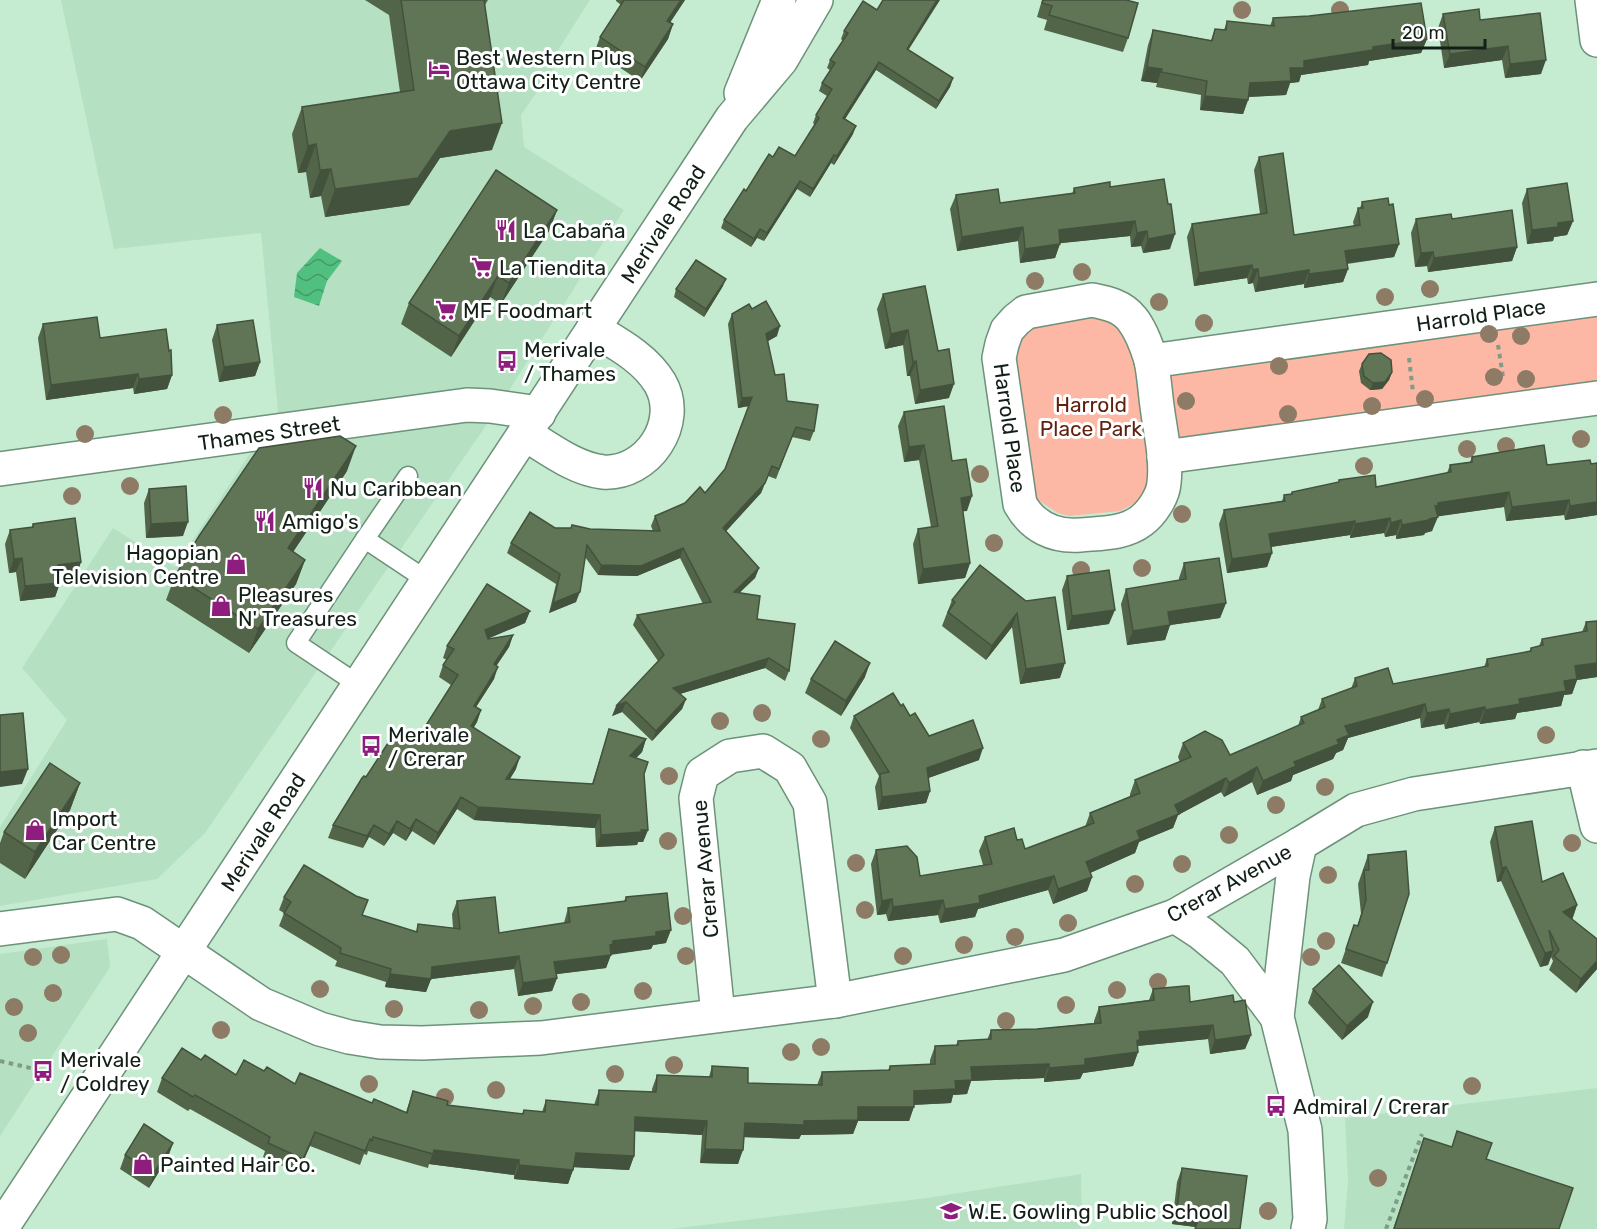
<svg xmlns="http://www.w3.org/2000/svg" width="1597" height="1229" viewBox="0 0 1597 1229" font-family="Rubik,sans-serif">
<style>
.built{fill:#b5e1c2}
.green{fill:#fdb7a5}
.water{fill:url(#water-waves)}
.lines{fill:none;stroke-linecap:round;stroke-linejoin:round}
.service-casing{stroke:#6d9179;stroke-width:21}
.minor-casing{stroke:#6d9179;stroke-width:36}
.secondary-casing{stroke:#6d9179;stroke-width:36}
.path{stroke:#7f9c88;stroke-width:4;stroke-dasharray:4.5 4.5;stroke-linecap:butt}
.service{stroke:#fff;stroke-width:18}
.minor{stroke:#fff;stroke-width:33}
.secondary{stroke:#fff;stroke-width:33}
.tree{fill:#8e7b66}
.wall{fill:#536549}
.shaded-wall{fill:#43523c}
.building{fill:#607555;stroke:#43523c;stroke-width:1.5}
.labels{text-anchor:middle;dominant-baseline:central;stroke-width:6;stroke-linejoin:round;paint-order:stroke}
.poi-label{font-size:21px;fill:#111f16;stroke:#fff;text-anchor:start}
.street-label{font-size:21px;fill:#111f16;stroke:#fff}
.park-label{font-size:21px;fill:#611f0e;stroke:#fff}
</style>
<defs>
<pattern id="water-waves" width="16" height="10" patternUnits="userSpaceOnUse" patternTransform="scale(1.5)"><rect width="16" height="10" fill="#51bf7f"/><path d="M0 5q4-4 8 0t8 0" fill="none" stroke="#429b67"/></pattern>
</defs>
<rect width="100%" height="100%" fill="#c5ecd1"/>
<g class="built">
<path d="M 61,0 L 590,0 L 553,58 L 558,62 L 521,115 L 524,147 L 624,210 L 494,414 L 205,833 L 157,879 L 0,906 L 0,827 L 67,720 L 22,668 L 113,528 L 175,567 L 278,411 L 261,233 L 114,249 Z"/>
<path d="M 107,939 L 110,967 L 0,1136 L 0,954 Z"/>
<path d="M 1597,1088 L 1597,1229 L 1344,1229 L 1348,1181 L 1345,1118 Z"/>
<path d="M 1081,1174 L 1082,1224 L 1080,1229 L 670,1229 L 927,1198 Z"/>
</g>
<path class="green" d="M 1597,307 L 1597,386 L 1154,448 L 1147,489 L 1135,503 L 1120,511 L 1069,516 L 1058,513 L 1038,500 L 1031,489 L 1013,364 L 1020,340 L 1036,325 L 1092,315 L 1117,322 L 1143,366 Z"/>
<path class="water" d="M 320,248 L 342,261 L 327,281 L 319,306 L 294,297 L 297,273 Z"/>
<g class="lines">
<defs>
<g id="service">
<path d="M 365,539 L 408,476"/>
<path d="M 359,685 L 296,643 L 365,539 L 428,581"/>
</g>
<g id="minor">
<path d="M 1592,0 L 1597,40"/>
<path d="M 1092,300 C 1107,303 1122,306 1132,319 C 1141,330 1147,347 1151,360 C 1154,375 1155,391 1157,406 C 1160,430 1167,458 1164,483 C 1163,496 1152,513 1141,521 C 1124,534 1101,533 1080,535 C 1054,537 1033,527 1020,504 L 999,358 L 1002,344 L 1007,330 L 1016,320 L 1026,312 Z"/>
<path d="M 1151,361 L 1597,299"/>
<path d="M 525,434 C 548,448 575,469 603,472 C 647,475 683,423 660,383 C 645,358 618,344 593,329"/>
<path d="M 1164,457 L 1597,398"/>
<path d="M 0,469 L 467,405 L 490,406 L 539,413"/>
<path d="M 1583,767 L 1597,826"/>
<path d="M 1300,844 L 1293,876 L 1277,1017 L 1305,1130 L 1310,1219 L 1308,1229"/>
<path d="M 1175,916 L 1201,933 L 1235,961 L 1277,1017"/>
<path d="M 0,929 L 117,914 L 142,923 L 261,1004 L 320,1029 L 349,1037 L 380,1042 L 422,1043 L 541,1038 L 835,1001 L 1064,955 L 1175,916 L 1300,844 L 1356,810 L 1414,794 L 1597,766"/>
<path d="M 718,1015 L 696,798 L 702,774 L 730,756 L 763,751 L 790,768 L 810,803 L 835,1001"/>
</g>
<g id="secondary">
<path d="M 741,93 L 779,0"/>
<path d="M 1,1229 L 732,118 L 781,60 L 816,0"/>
</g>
</defs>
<use href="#service" class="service-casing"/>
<use href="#minor" class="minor-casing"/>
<use href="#secondary" class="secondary-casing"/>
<g class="path">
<path d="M 1498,345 L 1503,377 L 1501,377"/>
<path d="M 1409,358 L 1413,392"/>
<path d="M 0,1061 L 52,1073"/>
<path d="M 1386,1229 L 1422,1134"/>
</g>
<use href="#service" class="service"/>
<use href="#minor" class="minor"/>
<use href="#secondary" class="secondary"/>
</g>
<g class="tree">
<circle cx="1242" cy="10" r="9"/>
<circle cx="1340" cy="10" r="9"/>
<circle cx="1082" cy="272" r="9"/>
<circle cx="1035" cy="281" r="9"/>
<circle cx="1430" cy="289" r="9"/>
<circle cx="1385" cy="297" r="9"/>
<circle cx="1159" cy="302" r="9"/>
<circle cx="1204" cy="323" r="9"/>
<circle cx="1489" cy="334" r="9"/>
<circle cx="1521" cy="336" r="9"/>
<circle cx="1279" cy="366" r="9"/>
<circle cx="1494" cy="377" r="9"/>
<circle cx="1526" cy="379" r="9"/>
<circle cx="1425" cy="399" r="9"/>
<circle cx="1186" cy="401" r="9"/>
<circle cx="1372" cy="406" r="9"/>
<circle cx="1288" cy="414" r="9"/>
<circle cx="223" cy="415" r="9"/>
<circle cx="85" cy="434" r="9"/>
<circle cx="1581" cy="439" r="9"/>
<circle cx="1506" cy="446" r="9"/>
<circle cx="1467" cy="449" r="9"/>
<circle cx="1364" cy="466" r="9"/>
<circle cx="980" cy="474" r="9"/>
<circle cx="130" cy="486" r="9"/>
<circle cx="72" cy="496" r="9"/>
<circle cx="1182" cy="514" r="9"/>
<circle cx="994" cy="543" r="9"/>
<circle cx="1142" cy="568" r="9"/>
<circle cx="1081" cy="570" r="9"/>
<circle cx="762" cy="713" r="9"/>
<circle cx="720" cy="721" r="9"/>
<circle cx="1546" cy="735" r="9"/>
<circle cx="821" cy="739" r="9"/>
<circle cx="669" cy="776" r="9"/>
<circle cx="1325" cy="787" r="9"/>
<circle cx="1276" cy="805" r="9"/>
<circle cx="1229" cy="835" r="9"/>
<circle cx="668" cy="841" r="9"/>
<circle cx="1572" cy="843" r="9"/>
<circle cx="856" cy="863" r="9"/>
<circle cx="1182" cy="864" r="9"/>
<circle cx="1328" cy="875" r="9"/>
<circle cx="1135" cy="884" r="9"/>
<circle cx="865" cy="910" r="9"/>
<circle cx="683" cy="916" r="9"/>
<circle cx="1068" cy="923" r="9"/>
<circle cx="1015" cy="937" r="9"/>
<circle cx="1326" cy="941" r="9"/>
<circle cx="964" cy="945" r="9"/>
<circle cx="61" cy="955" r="9"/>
<circle cx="686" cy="956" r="9"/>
<circle cx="903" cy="956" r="9"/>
<circle cx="33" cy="957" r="9"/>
<circle cx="1311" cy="957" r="9"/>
<circle cx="1158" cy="982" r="9"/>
<circle cx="320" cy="989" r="9"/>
<circle cx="1117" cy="990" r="9"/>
<circle cx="643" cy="991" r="9"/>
<circle cx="53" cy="993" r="9"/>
<circle cx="581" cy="1002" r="9"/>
<circle cx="1066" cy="1005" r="9"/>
<circle cx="533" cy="1006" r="9"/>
<circle cx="14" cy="1007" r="9"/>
<circle cx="394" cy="1009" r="9"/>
<circle cx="479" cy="1010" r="9"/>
<circle cx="1006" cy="1021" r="9"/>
<circle cx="221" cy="1030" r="9"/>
<circle cx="28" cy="1033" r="9"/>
<circle cx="821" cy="1047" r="9"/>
<circle cx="791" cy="1052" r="9"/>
<circle cx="674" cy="1065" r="9"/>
<circle cx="615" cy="1074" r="9"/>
<circle cx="369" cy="1084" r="9"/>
<circle cx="1472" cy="1086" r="9"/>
<circle cx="496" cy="1090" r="9"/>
<circle cx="445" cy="1097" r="9"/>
<circle cx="1378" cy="1178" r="9"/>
<circle cx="1268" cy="1211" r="9"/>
</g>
<g class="wall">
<path d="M 365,0 L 488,0 L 485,5 L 492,150 L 440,158 L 409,205 L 325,217 L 321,196 L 310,198 L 306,172 L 298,173 L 292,134 L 302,107 L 400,92 L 389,15 Z"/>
<path d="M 616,0 L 685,0 L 670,22 L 673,24 L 668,39 L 640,81 L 595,51 L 600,37 L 621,5 L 616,1 Z"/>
<path d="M 1042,0 L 1126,0 L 1128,38 L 1123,52 L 1044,30 L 1047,20 L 1037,17 Z"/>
<path d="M 1443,14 L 1480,20 L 1541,74 L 1505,78 L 1502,60 L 1444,68 L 1438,28 Z"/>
<path d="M 1273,18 L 1427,39 L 1421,53 L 1369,61 L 1368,65 L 1301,75 L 1299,82 L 1290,83 L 1286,95 L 1249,97 L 1243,114 L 1200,110 L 1201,95 L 1156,87 L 1157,83 L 1141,81 L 1148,45 L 1153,30 L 1211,40 L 1215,29 L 1224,30 L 1227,21 L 1270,26 Z"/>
<path d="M 844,31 L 909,50 L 953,78 L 950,87 L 936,109 L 876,70 L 845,119 L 853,134 L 834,165 L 831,163 L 810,197 L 797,189 L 764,241 L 757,238 L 751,247 L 721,228 L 724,220 L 773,157 L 795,156 L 815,125 L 813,123 L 816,115 L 827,96 L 819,91 L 822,83 L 830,70 L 827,68 L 830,60 L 843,41 L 841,39 Z"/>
<path d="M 1259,157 L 1294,235 L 1354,226 L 1353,222 L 1358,208 L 1360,208 L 1362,202 L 1389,205 L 1399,244 L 1394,257 L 1347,264 L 1348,269 L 1343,282 L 1304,288 L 1304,284 L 1255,292 L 1253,283 L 1248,284 L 1247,278 L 1194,286 L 1187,237 L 1192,224 L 1260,214 L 1254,170 Z"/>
<path d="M 1110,187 L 1170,249 L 1143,253 L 1141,246 L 1131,247 L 1130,236 L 1060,243 L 1055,258 L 1020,263 L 1018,241 L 957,251 L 950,209 L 956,195 L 1000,203 L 1072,194 L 1074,188 Z"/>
<path d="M 1527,189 L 1573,221 L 1567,235 L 1554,237 L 1553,241 L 1527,244 L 1522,203 Z"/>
<path d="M 557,210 L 549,231 L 501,304 L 490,297 L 451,357 L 401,324 L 409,303 Z"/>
<path d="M 1416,219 L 1452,219 L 1517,247 L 1512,261 L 1428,272 L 1427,266 L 1415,267 L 1411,233 Z"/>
<path d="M 723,286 L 704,317 L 674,297 L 676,289 Z"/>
<path d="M 883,294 L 938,351 L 949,398 L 915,404 L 910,376 L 907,376 L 903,345 L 885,349 L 877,309 Z"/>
<path d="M 752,309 L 777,336 L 768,341 L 775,375 L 787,401 L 814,431 L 810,441 L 792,437 L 776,479 L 768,476 L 761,493 L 726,531 L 759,568 L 755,578 L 740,592 L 789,671 L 785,681 L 765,668 L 680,694 L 686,699 L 682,709 L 652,741 L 622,712 L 612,716 L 658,661 L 633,625 L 637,615 L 703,604 L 680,558 L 637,576 L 598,575 L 585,557 L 576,602 L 549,613 L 556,584 L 507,553 L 511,543 L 555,528 L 653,531 L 651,526 L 655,516 L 685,503 L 705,493 L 725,469 L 749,406 L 738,408 L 728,324 L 732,314 Z"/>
<path d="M 43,324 L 100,338 L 172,375 L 167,389 L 134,394 L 133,388 L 46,400 L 38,338 Z"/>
<path d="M 217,325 L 260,362 L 255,376 L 219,382 L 212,340 Z"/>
<path d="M 1362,364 L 1392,372 L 1389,380 L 1382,389 L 1370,390 L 1361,383 L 1359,371 Z"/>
<path d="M 904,412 L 952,461 L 967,511 L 963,511 L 970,563 L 965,578 L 918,584 L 913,544 L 918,529 L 931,527 L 919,460 L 904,462 L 898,426 Z"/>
<path d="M 1472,457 L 1547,465 L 1597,463 L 1597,515 L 1565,520 L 1564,515 L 1506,521 L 1504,507 L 1437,516 L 1432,531 L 1425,533 L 1424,535 L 1396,539 L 1396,535 L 1385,537 L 1384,533 L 1350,538 L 1350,535 L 1271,547 L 1272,553 L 1267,567 L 1227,573 L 1219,524 L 1224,510 L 1282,501 L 1284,495 L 1291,494 L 1292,492 L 1338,483 L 1339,480 L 1376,487 L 1447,473 L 1450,465 L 1470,462 Z"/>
<path d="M 347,471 L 293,552 L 305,560 L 296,584 L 249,653 L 166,600 L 175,576 Z"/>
<path d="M 149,489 L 183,536 L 146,538 L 144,503 Z"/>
<path d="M 33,524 L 81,562 L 76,576 L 59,578 L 60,583 L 55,597 L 20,601 L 16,572 L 9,573 L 5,544 L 10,530 L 32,527 Z"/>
<path d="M 1184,563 L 1226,603 L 1220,618 L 1170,625 L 1165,640 L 1127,645 L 1121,604 L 1126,589 L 1179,581 L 1179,578 Z"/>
<path d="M 1067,576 L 1109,624 L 1067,630 L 1062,590 Z"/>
<path d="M 952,600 L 1026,601 L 1060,678 L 1020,684 L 1012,627 L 986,660 L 942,626 Z"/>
<path d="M 530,611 L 525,623 L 487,639 L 513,635 L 509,647 L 496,666 L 494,679 L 476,707 L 481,710 L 477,722 L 474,727 L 516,769 L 510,779 L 592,784 L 609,729 L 646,739 L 642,752 L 636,758 L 644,774 L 648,830 L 643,842 L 638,842 L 637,845 L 596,847 L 595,828 L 474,820 L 457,809 L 434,845 L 412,831 L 406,841 L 393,833 L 384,846 L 369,837 L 363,848 L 328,838 L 333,825 L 366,777 L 394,742 L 416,741 L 451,685 L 439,677 L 443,665 L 447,660 L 443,658 L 447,646 Z"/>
<path d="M 1597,621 L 1597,677 L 1577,680 L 1572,694 L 1564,695 L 1561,706 L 1517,713 L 1515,719 L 1480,724 L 1479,722 L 1445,729 L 1444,724 L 1421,728 L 1420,718 L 1348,738 L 1343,750 L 1336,753 L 1333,759 L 1293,775 L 1291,781 L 1257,795 L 1252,782 L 1224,797 L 1221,792 L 1178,815 L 1173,828 L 1139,842 L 1135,853 L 1090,873 L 1092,877 L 1087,891 L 1053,904 L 1048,890 L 978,909 L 975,917 L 940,923 L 938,915 L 888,921 L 886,914 L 877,915 L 871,864 L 876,850 L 920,876 L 983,865 L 979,851 L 985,837 L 1017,840 L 1025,849 L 1085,827 L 1090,813 L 1130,796 L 1130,794 L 1135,780 L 1180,762 L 1178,757 L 1183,743 L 1230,755 L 1298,726 L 1301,717 L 1318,710 L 1322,699 L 1351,689 L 1355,678 L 1393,684 L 1484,667 L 1487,659 L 1529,652 L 1531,648 L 1539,646 L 1542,639 L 1582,632 L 1586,622 Z"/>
<path d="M 865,677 L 841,716 L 805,693 L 811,679 Z"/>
<path d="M 901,706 L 929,736 L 979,760 L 928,778 L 930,791 L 926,803 L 878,810 L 875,787 L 879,776 L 850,728 L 854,716 Z"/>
<path d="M 80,783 L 70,810 L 25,879 L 0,863 L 0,843 L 4,832 Z"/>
<path d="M 1495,827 L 1542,882 L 1577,905 L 1572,920 L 1597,939 L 1597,969 L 1576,993 L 1549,970 L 1553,961 L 1551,957 L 1548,965 L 1540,967 L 1501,881 L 1497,882 L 1490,842 Z"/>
<path d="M 1368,855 L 1387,963 L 1382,977 L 1341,963 L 1354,925 L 1357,926 L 1361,914 L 1358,884 Z"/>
<path d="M 284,897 L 362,915 L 416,932 L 418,924 L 453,928 L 452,914 L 457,901 L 499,933 L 564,923 L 568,908 L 624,901 L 626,897 L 666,943 L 653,945 L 651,949 L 611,954 L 606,968 L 556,974 L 557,978 L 552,991 L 518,996 L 514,969 L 431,979 L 426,992 L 385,987 L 386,982 L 335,966 L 337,961 L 279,926 L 284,913 L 279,910 Z"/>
<path d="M 1153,989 L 1190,1002 L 1234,1002 L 1251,1035 L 1245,1049 L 1210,1054 L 1208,1039 L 1137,1046 L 1138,1052 L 1133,1066 L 1083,1073 L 1080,1079 L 1044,1082 L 1044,1078 L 971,1081 L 967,1094 L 953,1095 L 951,1103 L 914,1105 L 909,1121 L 858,1121 L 853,1134 L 801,1135 L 799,1139 L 744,1137 L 738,1164 L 700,1163 L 702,1135 L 635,1131 L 634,1156 L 629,1170 L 574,1167 L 568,1184 L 514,1179 L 514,1175 L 429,1164 L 428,1168 L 368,1151 L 367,1155 L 364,1154 L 360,1165 L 310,1146 L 298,1173 L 263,1157 L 265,1151 L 190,1109 L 188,1111 L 157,1092 L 162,1078 L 201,1060 L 236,1075 L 264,1071 L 295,1084 L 406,1112 L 413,1091 L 447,1105 L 522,1114 L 524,1110 L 542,1112 L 546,1100 L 594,1105 L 599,1090 L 652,1092 L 652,1089 L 657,1075 L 709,1077 L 712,1066 L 748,1083 L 817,1085 L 822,1072 L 888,1070 L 890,1066 L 930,1064 L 930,1060 L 935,1046 L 956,1045 L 958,1041 L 987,1040 L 991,1030 L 1037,1029 L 1094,1023 L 1094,1021 L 1099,1007 L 1149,1000 Z"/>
<path d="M 1313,989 L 1368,1017 L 1342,1040 L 1308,1003 Z"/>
<path d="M 1424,1138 L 1486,1159 L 1559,1229 L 1393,1229 Z"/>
<path d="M 173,1143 L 168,1157 L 149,1188 L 120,1169 L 125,1155 Z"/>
<path d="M 1182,1168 L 1196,1227 L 1172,1224 L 1177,1182 Z"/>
</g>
<g class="shaded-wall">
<path d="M 681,0 L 685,0 L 662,35 L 667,21 Z"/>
<path d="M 937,0 L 940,0 L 904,57 L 907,49 Z"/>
<path d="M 673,24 L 668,39 L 640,81 L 645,67 Z"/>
<path d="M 1427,39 L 1421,53 L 1369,61 L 1368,65 L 1301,75 L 1299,82 L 1290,83 L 1286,95 L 1245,97 L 1250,83 L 1290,68 L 1304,61 L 1373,47 Z"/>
<path d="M 1508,46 L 1502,60 L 1444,68 L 1450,54 Z"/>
<path d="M 1546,60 L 1541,74 L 1505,78 L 1510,64 Z"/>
<path d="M 879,62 L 876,70 L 840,127 L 843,118 Z"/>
<path d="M 1147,67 L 1162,69 L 1157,83 L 1141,81 Z"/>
<path d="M 953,78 L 950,87 L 936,109 L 939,101 Z"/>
<path d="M 1205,96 L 1248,100 L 1243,114 L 1200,110 Z"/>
<path d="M 502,123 L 492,150 L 440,158 L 409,205 L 325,217 L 335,189 L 450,131 Z"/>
<path d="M 856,126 L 853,134 L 834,165 L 837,156 Z"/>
<path d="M 316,144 L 306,172 L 298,173 L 308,146 Z"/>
<path d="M 834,155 L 831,163 L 810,197 L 813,189 Z"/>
<path d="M 331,169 L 321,196 L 310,198 L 320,170 Z"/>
<path d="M 800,181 L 797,189 L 764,241 L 767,233 Z"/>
<path d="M 557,210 L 549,231 L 501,304 L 509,283 Z"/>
<path d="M 1135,221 L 1130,236 L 1053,244 L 1059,230 Z"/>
<path d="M 1573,221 L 1567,235 L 1554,237 L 1553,241 L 1527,244 L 1532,230 L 1558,223 Z"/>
<path d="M 1023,227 L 1018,241 L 957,251 L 962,237 Z"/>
<path d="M 760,229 L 757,238 L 751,247 L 754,239 Z"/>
<path d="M 1147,231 L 1141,246 L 1131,247 L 1137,233 Z"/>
<path d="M 1175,234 L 1170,249 L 1143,253 L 1148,239 Z"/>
<path d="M 1060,244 L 1055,258 L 1020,263 L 1025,249 Z"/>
<path d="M 1399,244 L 1394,257 L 1340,264 L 1345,251 Z"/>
<path d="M 1517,247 L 1512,261 L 1428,272 L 1434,258 Z"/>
<path d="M 1433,252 L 1427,266 L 1415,267 L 1421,253 Z"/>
<path d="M 1252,265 L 1247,278 L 1194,286 L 1199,273 Z"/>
<path d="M 1258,269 L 1253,283 L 1248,284 L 1253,270 Z"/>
<path d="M 1348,269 L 1343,282 L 1304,288 L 1309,274 Z"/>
<path d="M 1309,270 L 1304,284 L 1255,292 L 1259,278 Z"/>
<path d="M 498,276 L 490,297 L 451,357 L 459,336 Z"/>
<path d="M 726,279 L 723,286 L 704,317 L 706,309 Z"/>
<path d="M 780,326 L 777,336 L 763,344 L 766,334 Z"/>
<path d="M 908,330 L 903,345 L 885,349 L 891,334 Z"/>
<path d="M 916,361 L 910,376 L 907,376 L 913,362 Z"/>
<path d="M 260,362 L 255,376 L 219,382 L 224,367 Z"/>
<path d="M 1392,372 L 1389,380 L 1382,389 L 1370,390 L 1373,383 Z"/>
<path d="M 138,374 L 133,388 L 46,400 L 51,385 Z"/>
<path d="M 172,375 L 167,389 L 134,394 L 139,379 Z"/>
<path d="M 954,384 L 949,398 L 915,404 L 920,390 Z"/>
<path d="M 752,397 L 749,406 L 738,408 L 742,398 Z"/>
<path d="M 924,445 L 919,460 L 904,462 L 909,447 Z"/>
<path d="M 356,446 L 347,471 L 279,573 L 288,548 Z"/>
<path d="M 772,466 L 761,493 L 720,538 L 723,528 Z"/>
<path d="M 1509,492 L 1504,507 L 1434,517 L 1438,517 L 1432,531 L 1425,533 L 1424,535 L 1396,539 L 1402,525 L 1429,519 L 1438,503 Z"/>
<path d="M 972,496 L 967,511 L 956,512 L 961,498 Z"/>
<path d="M 1569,500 L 1564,515 L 1506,521 L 1512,507 Z"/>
<path d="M 1597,502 L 1597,515 L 1565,520 L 1570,506 Z"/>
<path d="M 1390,518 L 1384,533 L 1350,538 L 1355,524 Z"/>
<path d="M 1401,520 L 1396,535 L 1385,537 L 1391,523 Z"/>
<path d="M 1355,521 L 1350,535 L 1264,548 L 1269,534 Z"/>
<path d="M 188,522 L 183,536 L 146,538 L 151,524 Z"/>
<path d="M 683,548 L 680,558 L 637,576 L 598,575 L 601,565 Z"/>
<path d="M 1272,553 L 1267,567 L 1227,573 L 1232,559 Z"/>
<path d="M 22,558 L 16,572 L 9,573 L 14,559 Z"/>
<path d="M 305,560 L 296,584 L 249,653 L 258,629 Z"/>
<path d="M 81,562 L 76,576 L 52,579 L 58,565 Z"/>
<path d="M 970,563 L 965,578 L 918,584 L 923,569 Z"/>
<path d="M 759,568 L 755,578 L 730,602 L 734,592 Z"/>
<path d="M 60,583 L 55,597 L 20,601 L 25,586 Z"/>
<path d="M 580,592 L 576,602 L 549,613 L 553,603 Z"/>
<path d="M 1226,603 L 1220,618 L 1170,625 L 1165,640 L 1127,645 L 1133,631 L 1168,612 Z"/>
<path d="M 1115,610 L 1109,624 L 1067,630 L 1072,616 Z"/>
<path d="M 530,611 L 525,623 L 480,642 L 485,630 Z"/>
<path d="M 1017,613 L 1012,627 L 986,660 L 992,646 Z"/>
<path d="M 513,635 L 509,647 L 489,677 L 494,664 Z"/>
<path d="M 769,658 L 765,668 L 670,697 L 673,688 Z"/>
<path d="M 870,663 L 865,677 L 841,716 L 846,701 Z"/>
<path d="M 1065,663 L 1060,678 L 1020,684 L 1026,669 Z"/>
<path d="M 1597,663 L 1597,677 L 1577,680 L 1572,694 L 1564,695 L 1561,706 L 1517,713 L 1515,719 L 1480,724 L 1485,710 L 1519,699 L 1564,681 L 1575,666 Z"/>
<path d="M 498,667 L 494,679 L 469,718 L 474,706 Z"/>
<path d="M 686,699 L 682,709 L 652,741 L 656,731 Z"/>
<path d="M 626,702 L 622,712 L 612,716 L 616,706 Z"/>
<path d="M 1425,704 L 1420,718 L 1348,738 L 1343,750 L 1336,753 L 1333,759 L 1293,775 L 1291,781 L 1257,795 L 1263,781 L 1294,762 L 1337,740 L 1345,726 Z"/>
<path d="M 1485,707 L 1479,722 L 1445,729 L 1450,714 Z"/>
<path d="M 1449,709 L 1444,724 L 1421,728 L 1427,713 Z"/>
<path d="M 481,710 L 477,722 L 467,738 L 471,726 Z"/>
<path d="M 646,739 L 642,752 L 626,768 L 630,756 Z"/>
<path d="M 983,748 L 979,760 L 923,780 L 927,768 Z"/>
<path d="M 520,757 L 516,769 L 502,791 L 506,779 Z"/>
<path d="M 1257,767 L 1252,782 L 1224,797 L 1229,783 Z"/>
<path d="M 28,769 L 22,784 L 0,787 L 0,772 Z"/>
<path d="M 1226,778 L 1221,792 L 1178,815 L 1173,828 L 1139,842 L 1135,853 L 1081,877 L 1086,862 L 1137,831 L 1175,805 Z"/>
<path d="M 80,783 L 70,810 L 25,879 L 35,852 Z"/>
<path d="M 930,791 L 926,803 L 878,810 L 882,797 Z"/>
<path d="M 461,797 L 457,809 L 434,845 L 438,833 Z"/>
<path d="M 478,807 L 600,815 L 595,828 L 474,820 Z"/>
<path d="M 416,819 L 412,831 L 406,841 L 410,829 Z"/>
<path d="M 397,821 L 393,833 L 384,846 L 389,834 Z"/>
<path d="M 374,825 L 369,837 L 363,848 L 367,836 Z"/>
<path d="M 648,830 L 643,842 L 638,842 L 637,845 L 596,847 L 601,835 Z"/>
<path d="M 1506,867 L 1501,881 L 1497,882 L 1502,868 Z"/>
<path d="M 1054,876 L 1048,890 L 978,909 L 975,917 L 940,923 L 945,909 L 979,896 Z"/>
<path d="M 1092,877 L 1087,891 L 1053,904 L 1058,889 Z"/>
<path d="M 892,899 L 886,914 L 877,915 L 882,901 Z"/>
<path d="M 943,900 L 938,915 L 888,921 L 893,907 Z"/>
<path d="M 1577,905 L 1572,920 L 1563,912 Z"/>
<path d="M 671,930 L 666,943 L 653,945 L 651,949 L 610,955 L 611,955 L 606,968 L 550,975 L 554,962 L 610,945 L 613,941 L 656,932 Z"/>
<path d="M 1553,951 L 1548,965 L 1540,967 L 1545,953 Z"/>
<path d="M 519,956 L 514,969 L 431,979 L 426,992 L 385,987 L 390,974 L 432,967 Z"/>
<path d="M 1597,961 L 1597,969 L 1576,993 L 1581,979 Z"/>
<path d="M 557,978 L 552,991 L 518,996 L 523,983 Z"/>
<path d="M 1373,1002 L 1368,1017 L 1342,1040 L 1347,1026 Z"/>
<path d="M 1213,1025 L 1208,1039 L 1137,1046 L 1138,1052 L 1133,1066 L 1083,1073 L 1080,1079 L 1044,1082 L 1049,1068 L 1085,1059 L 1139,1032 Z"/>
<path d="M 1251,1035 L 1245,1049 L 1210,1054 L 1215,1040 Z"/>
<path d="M 1049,1064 L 1044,1078 L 971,1081 L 967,1094 L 953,1095 L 951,1103 L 909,1105 L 914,1091 L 955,1081 L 971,1067 Z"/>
<path d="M 858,1107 L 914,1107 L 909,1121 L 858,1121 L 853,1134 L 801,1135 L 799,1139 L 739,1137 L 745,1123 L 804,1121 Z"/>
<path d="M 635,1117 L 707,1121 L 702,1135 L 630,1131 Z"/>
<path d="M 315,1132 L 310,1146 L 298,1173 L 303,1159 Z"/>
<path d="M 173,1143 L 168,1157 L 149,1188 L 154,1173 Z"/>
<path d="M 705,1149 L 743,1150 L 738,1164 L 700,1163 Z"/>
<path d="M 434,1150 L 519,1160 L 514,1175 L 429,1164 Z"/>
<path d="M 576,1153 L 634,1156 L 629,1170 L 570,1167 Z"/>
<path d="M 519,1165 L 573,1170 L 568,1184 L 514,1179 Z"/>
<path d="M 1177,1209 L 1201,1212 L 1196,1227 L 1172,1224 Z"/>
</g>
<g class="building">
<path d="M 401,0 L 484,0 L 502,123 L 450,131 L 418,178 L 335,189 L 331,169 L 320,170 L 316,144 L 308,146 L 302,107 L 414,90 Z"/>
<path d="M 624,0 L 681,0 L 667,21 L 673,24 L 645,67 L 600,37 Z"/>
<path d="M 883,0 L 937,0 L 907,49 L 953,78 L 939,101 L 879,62 L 843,118 L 856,126 L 837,156 L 834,155 L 813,189 L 800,181 L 767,233 L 760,229 L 754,239 L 724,220 L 744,189 L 746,191 L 769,154 L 773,157 L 779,147 L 795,156 L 819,118 L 816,115 L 832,89 L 822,83 L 835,63 L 830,60 L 848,33 L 844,31 L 863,1 L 877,10 Z"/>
<path d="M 1043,0 L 1126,0 L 1138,3 L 1128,38 L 1049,15 L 1052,6 L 1042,3 Z"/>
<path d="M 1421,3 L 1427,39 L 1373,47 L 1373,50 L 1304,61 L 1304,68 L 1290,68 L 1291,81 L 1250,83 L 1248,100 L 1205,96 L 1207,81 L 1161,72 L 1162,69 L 1147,67 L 1153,30 L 1212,41 L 1215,29 L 1226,30 L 1227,21 L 1274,26 L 1273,18 L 1309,16 Z"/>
<path d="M 1479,9 L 1480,20 L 1540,13 L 1546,60 L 1510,64 L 1508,46 L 1450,54 L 1443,14 Z"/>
<path d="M 1283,153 L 1294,235 L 1360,225 L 1358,208 L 1363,208 L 1362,202 L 1388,198 L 1389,205 L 1393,204 L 1399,244 L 1345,251 L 1348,269 L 1309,274 L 1309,270 L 1259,278 L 1258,269 L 1253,270 L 1252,265 L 1199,273 L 1192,224 L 1267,213 L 1259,157 Z"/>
<path d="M 496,170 L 557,210 L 509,283 L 498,276 L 459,336 L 409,303 Z"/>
<path d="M 1164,179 L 1168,204 L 1171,204 L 1175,234 L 1148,239 L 1147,231 L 1137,233 L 1135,221 L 1059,230 L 1060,244 L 1025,249 L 1023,227 L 962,237 L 956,195 L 998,189 L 1000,203 L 1075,193 L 1074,188 L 1110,182 L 1110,187 Z"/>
<path d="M 1567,183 L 1573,221 L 1558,223 L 1558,227 L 1532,230 L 1527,189 Z"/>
<path d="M 1512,210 L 1517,247 L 1434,258 L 1433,252 L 1421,253 L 1416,219 L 1451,214 L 1452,219 Z"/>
<path d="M 696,260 L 726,279 L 706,309 L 676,289 Z"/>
<path d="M 925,286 L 938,351 L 949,349 L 954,384 L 920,390 L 916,361 L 913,362 L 908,330 L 891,334 L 883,294 Z"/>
<path d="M 766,301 L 780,326 L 766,334 L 775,375 L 784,374 L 787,401 L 818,405 L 814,431 L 796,427 L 779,469 L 772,466 L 765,483 L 723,528 L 759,568 L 734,592 L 760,596 L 757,619 L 795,624 L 789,671 L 769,658 L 673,688 L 686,699 L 656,731 L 626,702 L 616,706 L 664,655 L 637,615 L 711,602 L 683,548 L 641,566 L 601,565 L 587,545 L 580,592 L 553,603 L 560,574 L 511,543 L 530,512 L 555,528 L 571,528 L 572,525 L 590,529 L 660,531 L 655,516 L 685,503 L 700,487 L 705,493 L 725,469 L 752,397 L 742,398 L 732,314 L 749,304 L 752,309 Z"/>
<path d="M 97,317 L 100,338 L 166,329 L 169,351 L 171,350 L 172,375 L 139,379 L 138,374 L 51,385 L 43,324 Z"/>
<path d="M 253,320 L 260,362 L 224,367 L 217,325 Z"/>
<path d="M 1381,353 L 1391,360 L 1392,372 L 1385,382 L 1373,383 L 1364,376 L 1362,364 L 1369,354 Z"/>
<path d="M 944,406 L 952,461 L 966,459 L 972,496 L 961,498 L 970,563 L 923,569 L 918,529 L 938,526 L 924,445 L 909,447 L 904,412 Z"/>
<path d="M 340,436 L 356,446 L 288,548 L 305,560 L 258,629 L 175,576 L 199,536 L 259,448 Z"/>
<path d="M 1544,445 L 1547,465 L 1590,460 L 1591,464 L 1597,463 L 1597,502 L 1570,506 L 1569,500 L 1512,507 L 1509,492 L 1438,503 L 1438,506 L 1435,506 L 1438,517 L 1429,519 L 1429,520 L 1402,525 L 1401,520 L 1391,523 L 1390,518 L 1355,524 L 1355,521 L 1269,534 L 1272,553 L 1232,559 L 1224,510 L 1285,501 L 1284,495 L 1292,494 L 1292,492 L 1339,482 L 1339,480 L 1375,475 L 1376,487 L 1451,472 L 1450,465 L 1472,462 L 1472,457 Z"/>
<path d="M 186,486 L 188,522 L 151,524 L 149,489 Z"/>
<path d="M 75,518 L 81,562 L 58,565 L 60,583 L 25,586 L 22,558 L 14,559 L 10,530 L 33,527 L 33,524 Z"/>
<path d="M 1219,558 L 1226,603 L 1168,612 L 1170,625 L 1133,631 L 1126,589 L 1186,579 L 1184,563 Z"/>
<path d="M 980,565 L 1026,601 L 1055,597 L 1065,663 L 1026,669 L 1017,613 L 992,646 L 948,612 L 955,602 L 952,600 Z"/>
<path d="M 1109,570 L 1115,610 L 1072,616 L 1067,576 Z"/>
<path d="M 487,584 L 530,611 L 485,630 L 488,639 L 513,635 L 494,664 L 498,667 L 474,706 L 481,710 L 471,726 L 520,757 L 506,779 L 593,784 L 609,729 L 646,739 L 630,756 L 648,762 L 644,774 L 648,830 L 641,830 L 642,832 L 601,835 L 600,815 L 478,807 L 461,797 L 438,833 L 416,819 L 410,829 L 397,821 L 389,834 L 374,825 L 367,836 L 333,825 L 362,778 L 364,776 L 366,777 L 390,740 L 394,742 L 401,732 L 416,741 L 458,675 L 443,665 L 454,649 L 447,646 Z"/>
<path d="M 1597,621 L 1597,663 L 1575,666 L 1577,679 L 1564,681 L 1566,691 L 1519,699 L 1520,704 L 1485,710 L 1485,707 L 1450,714 L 1449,709 L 1427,713 L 1425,704 L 1345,726 L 1349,735 L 1337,740 L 1339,744 L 1294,762 L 1296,766 L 1263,781 L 1257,767 L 1229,783 L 1226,778 L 1175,805 L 1179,814 L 1137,831 L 1140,839 L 1086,862 L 1092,877 L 1058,889 L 1054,876 L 979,896 L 980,903 L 945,909 L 943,900 L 893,907 L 892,899 L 882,901 L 876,850 L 907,846 L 917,857 L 920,876 L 992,864 L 985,837 L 1014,828 L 1017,840 L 1022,839 L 1025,849 L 1094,823 L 1090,813 L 1140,793 L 1135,780 L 1191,757 L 1183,743 L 1205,731 L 1222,740 L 1230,755 L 1304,723 L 1301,717 L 1325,707 L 1322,699 L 1357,686 L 1355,678 L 1388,668 L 1393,684 L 1488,666 L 1487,659 L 1531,651 L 1531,648 L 1543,645 L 1542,639 L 1587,631 L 1586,622 Z"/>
<path d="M 835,641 L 870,663 L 846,701 L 811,679 Z"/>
<path d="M 893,693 L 901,706 L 903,704 L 910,716 L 915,713 L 929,736 L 973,720 L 983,748 L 927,768 L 930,791 L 882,797 L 880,774 L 889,772 L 854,716 Z"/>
<path d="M 23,713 L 28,769 L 0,772 L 0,715 Z"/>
<path d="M 50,763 L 80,783 L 35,852 L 4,832 Z"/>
<path d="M 1532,821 L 1542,882 L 1563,873 L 1577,905 L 1563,912 L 1597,939 L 1597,961 L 1581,979 L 1554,956 L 1559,950 L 1549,930 L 1553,951 L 1545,953 L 1506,867 L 1502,868 L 1495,827 Z"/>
<path d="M 1406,851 L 1409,894 L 1387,963 L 1346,949 L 1354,925 L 1358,926 L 1366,900 L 1364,870 L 1369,870 L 1368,855 Z"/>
<path d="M 304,865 L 356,896 L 368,900 L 362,915 L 417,932 L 418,924 L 460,929 L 457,901 L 495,897 L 499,933 L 570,922 L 568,908 L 626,901 L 626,897 L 667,893 L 671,930 L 656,932 L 656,936 L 613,941 L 613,944 L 610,945 L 611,955 L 554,962 L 557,978 L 523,983 L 519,956 L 432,967 L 431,979 L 390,974 L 391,969 L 340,953 L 341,948 L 284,913 L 291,902 L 284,897 Z"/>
<path d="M 1339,965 L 1373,1002 L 1347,1026 L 1313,989 Z"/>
<path d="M 1185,986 L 1189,986 L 1190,1002 L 1233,995 L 1234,1002 L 1245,1000 L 1251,1035 L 1215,1040 L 1213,1025 L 1139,1032 L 1140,1039 L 1137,1041 L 1138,1052 L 1085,1059 L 1085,1065 L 1049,1068 L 1049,1064 L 971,1067 L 972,1080 L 955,1081 L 956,1089 L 914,1091 L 914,1107 L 858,1107 L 858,1120 L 804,1121 L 804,1125 L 745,1123 L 743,1150 L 705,1149 L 707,1121 L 635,1117 L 634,1156 L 576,1153 L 573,1170 L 519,1165 L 519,1160 L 434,1150 L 433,1154 L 373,1137 L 372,1141 L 370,1139 L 365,1151 L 315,1132 L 303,1159 L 268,1143 L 270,1137 L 195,1095 L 193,1097 L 162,1078 L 182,1048 L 201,1060 L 205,1055 L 236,1075 L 244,1060 L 264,1071 L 267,1067 L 295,1084 L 300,1073 L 372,1103 L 374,1099 L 407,1113 L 413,1091 L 448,1101 L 447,1105 L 523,1114 L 524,1110 L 545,1112 L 546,1100 L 598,1105 L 599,1090 L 656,1092 L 657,1075 L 712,1077 L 712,1066 L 748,1068 L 748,1083 L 822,1085 L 822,1072 L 890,1070 L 890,1066 L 935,1064 L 935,1046 L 958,1045 L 958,1041 L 991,1039 L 991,1030 L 1037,1029 L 1101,1023 L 1099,1007 L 1154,1000 L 1153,989 Z"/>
<path d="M 144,1124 L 173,1143 L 154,1173 L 125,1155 Z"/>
<path d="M 1457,1131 L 1492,1143 L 1486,1159 L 1573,1188 L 1559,1229 L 1394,1229 L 1424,1138 L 1452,1147 Z"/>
<path d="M 1182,1168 L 1247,1176 L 1240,1229 L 1195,1229 L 1201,1212 L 1177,1209 Z"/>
</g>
<defs>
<symbol id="hotel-bare" viewBox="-9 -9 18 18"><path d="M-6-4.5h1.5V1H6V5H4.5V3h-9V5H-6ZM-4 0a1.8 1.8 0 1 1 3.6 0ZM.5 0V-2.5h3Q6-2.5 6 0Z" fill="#8f1d7e" stroke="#fff" stroke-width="2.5" paint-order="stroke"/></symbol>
<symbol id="restaurant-bare" viewBox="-9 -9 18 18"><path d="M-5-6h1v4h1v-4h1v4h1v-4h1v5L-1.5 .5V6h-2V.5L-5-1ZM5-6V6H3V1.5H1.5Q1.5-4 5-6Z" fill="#8f1d7e" stroke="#fff" stroke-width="2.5" paint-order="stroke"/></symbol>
<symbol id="supermarket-bare" viewBox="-9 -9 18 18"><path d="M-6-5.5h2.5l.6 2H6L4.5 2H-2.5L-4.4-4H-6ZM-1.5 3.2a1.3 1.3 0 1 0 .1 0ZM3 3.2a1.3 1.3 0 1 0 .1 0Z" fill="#8f1d7e" stroke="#fff" stroke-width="2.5" paint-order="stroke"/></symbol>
<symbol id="bus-bare" viewBox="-9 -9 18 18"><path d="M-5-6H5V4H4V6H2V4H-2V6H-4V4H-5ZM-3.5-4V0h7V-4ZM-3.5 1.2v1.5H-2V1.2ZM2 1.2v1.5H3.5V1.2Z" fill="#8f1d7e" stroke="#fff" stroke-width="2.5" paint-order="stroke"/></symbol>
<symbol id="shop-bare" viewBox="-9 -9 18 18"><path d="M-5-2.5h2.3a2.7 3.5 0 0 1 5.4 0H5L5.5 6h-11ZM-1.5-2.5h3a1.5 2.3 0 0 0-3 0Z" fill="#8f1d7e" stroke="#fff" stroke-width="2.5" paint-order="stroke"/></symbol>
<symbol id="school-bare" viewBox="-9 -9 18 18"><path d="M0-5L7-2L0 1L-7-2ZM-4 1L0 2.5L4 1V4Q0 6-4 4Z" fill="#8f1d7e" stroke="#fff" stroke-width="2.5" paint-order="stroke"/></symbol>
</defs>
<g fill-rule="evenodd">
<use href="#hotel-bare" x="424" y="54" width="30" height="30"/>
<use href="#restaurant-bare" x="491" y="215" width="30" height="30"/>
<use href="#supermarket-bare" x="467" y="252" width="30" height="30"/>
<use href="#supermarket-bare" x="431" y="295" width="30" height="30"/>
<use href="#bus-bare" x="492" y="346" width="30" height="30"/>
<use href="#restaurant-bare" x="298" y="473" width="30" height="30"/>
<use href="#restaurant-bare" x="250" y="506" width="30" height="30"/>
<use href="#shop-bare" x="221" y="549" width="30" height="30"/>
<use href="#shop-bare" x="206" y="591" width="30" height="30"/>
<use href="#bus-bare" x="356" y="731" width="30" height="30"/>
<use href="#shop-bare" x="20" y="815" width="30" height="30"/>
<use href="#bus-bare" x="28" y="1056" width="30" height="30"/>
<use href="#bus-bare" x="1261" y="1091" width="30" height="30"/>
<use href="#shop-bare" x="128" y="1149" width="30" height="30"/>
<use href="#school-bare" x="936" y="1196" width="30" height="30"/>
</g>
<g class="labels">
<g class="poi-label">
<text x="456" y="57">Best Western Plus<tspan x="456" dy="24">Ottawa City Centre</tspan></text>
<text x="523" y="230">La Cabaña</text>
<text x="499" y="267">La Tiendita</text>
<text x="463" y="310">MF Foodmart</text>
<text x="524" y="349">Merivale<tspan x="524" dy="24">/ Thames</tspan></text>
<text x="330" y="488">Nu Caribbean</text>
<text x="282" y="521">Amigo's</text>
<text x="219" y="552" text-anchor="end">Hagopian<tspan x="219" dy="24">Television Centre</tspan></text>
<text x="238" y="594">Pleasures<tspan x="238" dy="24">N' Treasures</tspan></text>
<text x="388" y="734">Merivale<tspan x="388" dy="24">/ Crerar</tspan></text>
<text x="52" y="818">Import<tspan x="52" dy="24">Car Centre</tspan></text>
<text x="60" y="1059">Merivale<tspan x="60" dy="24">/ Coldrey</tspan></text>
<text x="1293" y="1106">Admiral / Crerar</text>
<text x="160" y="1164">Painted Hair Co.</text>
<text x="968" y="1211">W.E. Gowling Public School</text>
</g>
<g class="street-label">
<text transform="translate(663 224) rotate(-57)">Merivale Road</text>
<text transform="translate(1481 315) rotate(-8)">Harrold Place</text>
<text transform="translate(1010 428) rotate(82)">Harrold Place</text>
<text transform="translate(269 433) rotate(-8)">Thames Street</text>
<text transform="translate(263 832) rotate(-57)">Merivale Road</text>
<text transform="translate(705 869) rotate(-95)">Crerar Avenue</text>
<text transform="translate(1229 883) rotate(-29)">Crerar Avenue</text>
</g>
<g class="park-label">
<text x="1091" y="404">Harrold<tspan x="1091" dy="24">Place Park</tspan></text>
</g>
</g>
<path d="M1393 39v9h92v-9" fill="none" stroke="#111f16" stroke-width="3"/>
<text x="1402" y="39" font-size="18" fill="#111f16" stroke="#ffffff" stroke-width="4.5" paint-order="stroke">20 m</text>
</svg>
